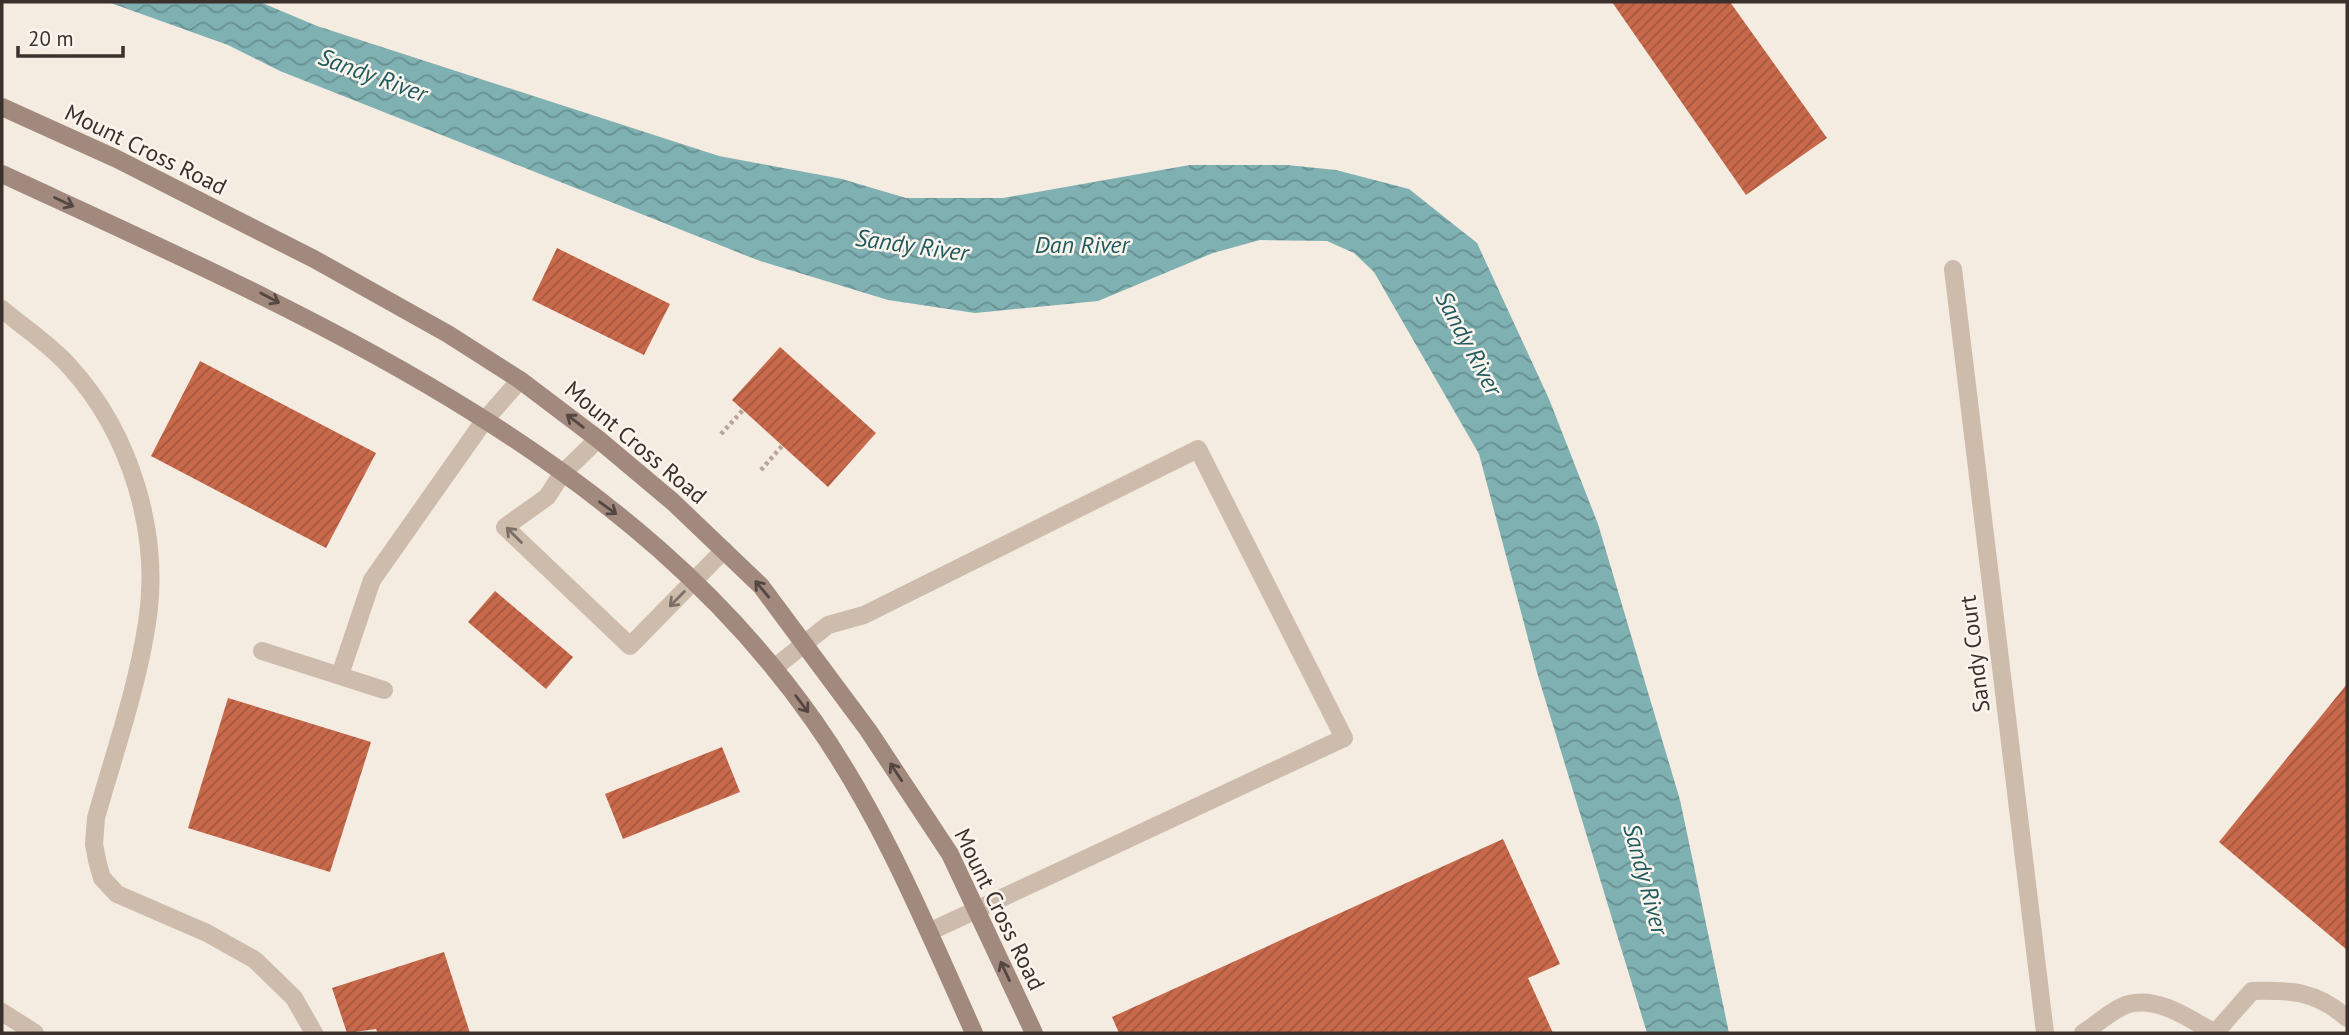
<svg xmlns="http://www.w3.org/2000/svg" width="2349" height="1035" viewBox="0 0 2349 1035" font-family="'PT Sans',sans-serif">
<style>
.water{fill:url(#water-waves)}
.building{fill:url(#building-hatch)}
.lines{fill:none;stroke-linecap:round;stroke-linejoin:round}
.path{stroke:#b9a596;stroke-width:4.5;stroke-dasharray:3.5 3.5;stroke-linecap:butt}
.lane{stroke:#cdbbac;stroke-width:18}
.street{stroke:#cdbbac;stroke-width:18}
.secondary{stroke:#a18a7d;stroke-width:18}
.oneway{stroke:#544640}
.oneway2{stroke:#7d6f65}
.labels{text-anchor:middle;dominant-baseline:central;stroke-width:5;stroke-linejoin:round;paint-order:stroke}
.street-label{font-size:23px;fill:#3b302b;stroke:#fbf5ee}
.water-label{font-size:24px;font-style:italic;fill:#1f5a5e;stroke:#fbf5ee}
</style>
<defs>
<pattern id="water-waves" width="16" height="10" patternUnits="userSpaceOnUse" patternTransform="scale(1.75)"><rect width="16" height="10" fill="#7fb0b2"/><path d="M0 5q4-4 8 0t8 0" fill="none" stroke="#699091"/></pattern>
<pattern id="building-hatch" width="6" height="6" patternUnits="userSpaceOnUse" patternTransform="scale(1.75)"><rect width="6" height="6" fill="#c8694b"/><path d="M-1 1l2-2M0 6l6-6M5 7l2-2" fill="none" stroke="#a4573f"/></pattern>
</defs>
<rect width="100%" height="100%" fill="#f4ebe1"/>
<path class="water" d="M 108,2 L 260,2 L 317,26 L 719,156 L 842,179 L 906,198 L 1003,198 L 1190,165 L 1287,165 L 1336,170 L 1409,189 L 1477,243 L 1549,399 L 1598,524 L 1680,800 L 1729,1033 L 1647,1033 L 1538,676 L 1479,454 L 1374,272 L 1354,253 L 1327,241 L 1260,240 L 1213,253 L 1098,301 L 975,313 L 888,300 L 760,261 L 280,71 L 228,45 Z"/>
<g class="building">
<path d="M 1612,2 L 1730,2 L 1827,138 L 1746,195 Z"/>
<path d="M 557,248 L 670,304 L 644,355 L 532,300 Z"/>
<path d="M 780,347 L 876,433 L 828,487 L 732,400 Z"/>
<path d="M 200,361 L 376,453 L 326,548 L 151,456 Z"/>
<path d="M 495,591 L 573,657 L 546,689 L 468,622 Z"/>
<path d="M 2347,684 L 2347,950 L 2219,842 Z"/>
<path d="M 228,698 L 371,742 L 330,872 L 188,828 Z"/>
<path d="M 722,747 L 740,792 L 623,839 L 605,794 Z"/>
<path d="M 1503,839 L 1560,964 L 1528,978 L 1553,1033 L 1119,1033 L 1112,1017 Z"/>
<path d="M 444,952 L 470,1033 L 378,1033 L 376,1029 L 347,1033 L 332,988 Z"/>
</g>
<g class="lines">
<g class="path">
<path d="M 721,434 L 743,410"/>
<path d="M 761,470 L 782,446"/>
</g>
<g class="lane">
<path d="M 598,439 L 562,474 L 547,497 L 505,527 L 630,646 L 724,550"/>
<path d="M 262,651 L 384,690"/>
<path d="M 774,668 L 828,625 L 864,615 L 1198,449 L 1344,738 L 929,932"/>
<path d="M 340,675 L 372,580 L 484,421 L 520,380"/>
<path d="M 97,860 L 102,878 L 117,894 L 207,933 L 255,960 L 294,998 L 314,1033"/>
<path d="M 2083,1033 C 2096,1025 2114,1008 2129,1004 C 2159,996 2191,1020 2215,1033"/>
<path d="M 2215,1033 L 2252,991 C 2292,990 2316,991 2347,1018"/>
</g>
<g class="street">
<path d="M 1953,269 L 2045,1033"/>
<path d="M 2,309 C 24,328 51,345 70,367 C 131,434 161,534 147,623 C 137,689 114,754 96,818 L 94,844 L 97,860"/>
<path d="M 2,1012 L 35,1033"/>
</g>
<g class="secondary">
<path d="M 2,107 L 117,159 L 314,259 L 448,334 L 520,380 L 598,439 L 673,502 L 761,586 L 868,730 L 950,854 L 1034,1033"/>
<path d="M 2,174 C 294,309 623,448 814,721 C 881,816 927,928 974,1033"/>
</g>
</g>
<defs><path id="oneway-shaft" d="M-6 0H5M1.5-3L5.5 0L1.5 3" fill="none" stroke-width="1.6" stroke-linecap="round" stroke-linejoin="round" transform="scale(1.75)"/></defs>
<g class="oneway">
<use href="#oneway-shaft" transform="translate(64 202) rotate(25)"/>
<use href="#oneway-shaft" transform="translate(270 298) rotate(28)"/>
<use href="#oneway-shaft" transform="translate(575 421) rotate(-143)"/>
<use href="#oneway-shaft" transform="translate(608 508) rotate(36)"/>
<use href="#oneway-shaft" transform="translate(762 589) rotate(-130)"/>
<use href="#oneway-shaft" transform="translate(802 704) rotate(53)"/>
<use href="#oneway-shaft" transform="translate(896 772) rotate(-123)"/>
<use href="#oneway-shaft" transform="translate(1005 971) rotate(-115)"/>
</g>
<g class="oneway2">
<use href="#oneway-shaft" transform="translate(514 535) rotate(-135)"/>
<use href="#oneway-shaft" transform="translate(677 599) rotate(135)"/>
</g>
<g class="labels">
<g class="street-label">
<text transform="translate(146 149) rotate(26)">Mount Cross Road</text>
<text transform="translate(636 442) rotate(40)">Mount Cross Road</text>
<text transform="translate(1974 654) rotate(-97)">Sandy Court</text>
<text transform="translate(1000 909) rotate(64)">Mount Cross Road</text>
</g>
<g class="water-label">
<text transform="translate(373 75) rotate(20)">Sandy River</text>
<text x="1082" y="244">Dan River</text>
<text transform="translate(912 245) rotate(8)">Sandy River</text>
<text transform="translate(1469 343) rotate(62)">Sandy River</text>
<text transform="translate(1646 879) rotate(75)">Sandy River</text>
</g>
</g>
<rect width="2349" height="1035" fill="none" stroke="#3b302b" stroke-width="7"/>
<path d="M18 46v10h105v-10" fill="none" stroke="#3b302b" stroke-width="3.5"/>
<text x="28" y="46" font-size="21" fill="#3b302b" stroke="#fbf5ee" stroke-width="5" paint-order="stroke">20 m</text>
</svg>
